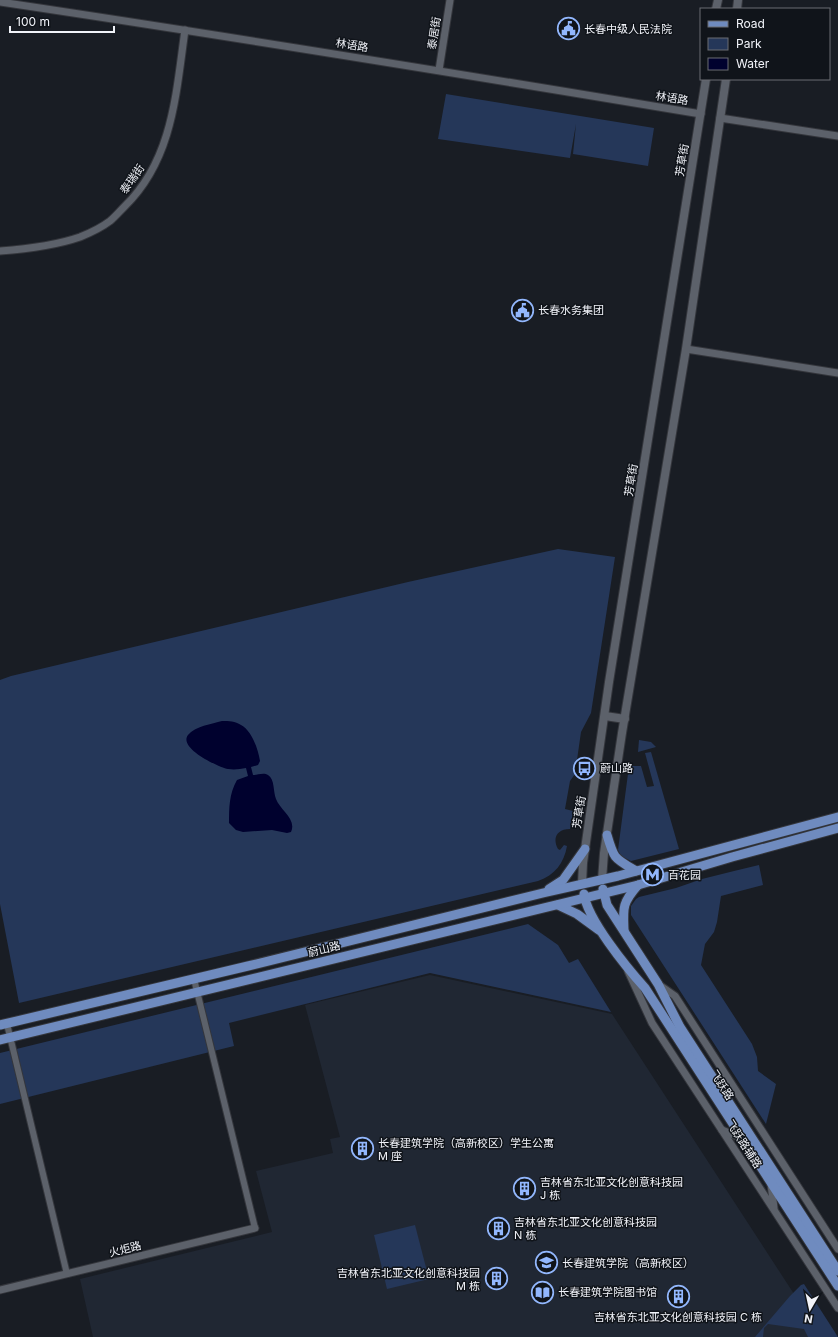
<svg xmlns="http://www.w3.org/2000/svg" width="838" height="1337" viewBox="0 0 838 1337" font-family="Inter,'Noto Sans SC',sans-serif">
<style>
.built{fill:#202733}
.green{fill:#253759}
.water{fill:#00012e}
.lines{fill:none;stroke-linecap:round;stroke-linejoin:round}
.minor-casing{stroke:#34363c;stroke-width:8}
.tertiary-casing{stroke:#34363c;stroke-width:9}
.secondary-casing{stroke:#34363c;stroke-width:10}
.primary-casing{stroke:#34363c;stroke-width:11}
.minor{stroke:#5c616a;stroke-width:6}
.tertiary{stroke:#5c616a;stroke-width:7}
.secondary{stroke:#5c616a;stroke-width:8}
.primary{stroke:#6f8bbf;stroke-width:9}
.labels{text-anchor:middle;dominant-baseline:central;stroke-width:3;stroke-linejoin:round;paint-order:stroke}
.poi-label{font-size:11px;fill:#f1f3f9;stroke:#10141a;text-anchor:start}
.street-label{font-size:11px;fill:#f1f3f9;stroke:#10141a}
</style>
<rect width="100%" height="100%" fill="#191d24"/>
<path class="built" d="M 430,975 L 612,1014 L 822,1337 L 93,1337 L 80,1279 L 272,1232 L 256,1171 L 333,1153 L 330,1139 L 340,1137 L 305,1005 Z"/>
<g class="green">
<path d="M 446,94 L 654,128 L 648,166 L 573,154 L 576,124 L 570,158 L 438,139 Z"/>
<path d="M 558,549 L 615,557 L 591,713 L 581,732 L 575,774 L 570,781 L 565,809 L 573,811 L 570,829 C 557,829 552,838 558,849 L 560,850 L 564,845 L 567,846 C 564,863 555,875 538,881 L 19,1003 L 0,904 L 0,680 L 11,676 L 408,582 Z"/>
<path d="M 639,740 L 651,742 L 656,747 L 638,752 Z"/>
<path d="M 651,752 L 679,849 L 631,861 L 621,856 L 618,850 L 629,766 L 641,766 L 647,787 L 654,786 L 645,753 Z"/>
<path d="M 759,865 L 763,885 L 721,896 L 717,922 L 714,932 L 705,944 L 701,965 L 752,1044 L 757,1057 L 758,1071 L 776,1084 L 766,1124 L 631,915 L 631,906 L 636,899 L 639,897 L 676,888 L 702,879 L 734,871 Z"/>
<path d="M 528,924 L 558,945 L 569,963 L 578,959 L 611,1012 L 430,973 L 229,1023 L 234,1046 L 0,1104 L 0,1053 Z"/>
<path d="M 415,1225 L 429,1279 L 387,1289 L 374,1235 Z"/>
<path d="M 804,1284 L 838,1337 L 808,1337 L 804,1329 L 768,1324 L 764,1328 L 763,1337 L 755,1337 L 790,1296 L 801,1285 Z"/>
</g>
<path class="water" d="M 222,721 C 229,721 235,721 241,725 C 252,731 258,749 260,761 L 258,765 L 251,767 L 253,775 C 257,775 264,772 268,775 C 275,779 273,792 276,799 C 280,810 297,819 291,832 L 287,833 L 272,830 L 243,832 L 236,830 L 229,823 C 229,808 229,794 237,780 L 248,776 L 246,768 C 240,769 235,770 228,769 C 218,767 178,748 188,735 C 195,726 212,724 222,721 Z"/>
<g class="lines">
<defs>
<g id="minor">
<path d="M 194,979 L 255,1228"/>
<path d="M 7,1024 L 67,1274"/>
</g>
<g id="tertiary">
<path d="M 0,2 C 234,37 467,75 701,114"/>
<path d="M 439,70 L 450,0"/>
<path d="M 720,118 L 838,136"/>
<path d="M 0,251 C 27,249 54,246 80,237 C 90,233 102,227 110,221 C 115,217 120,211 125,206 C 173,159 176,93 185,30"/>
<path d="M 686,349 L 838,373"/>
<path d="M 628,971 L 652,1023 L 838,1308"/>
<path d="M 658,984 L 675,996 L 838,1249"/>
<path d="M 722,1130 L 743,1139"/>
<path d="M 771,1184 L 774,1208"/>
<path d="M 0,1290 L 255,1228"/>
</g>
<g id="secondary">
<path d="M 716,9 L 718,0"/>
<path d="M 737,9 L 738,0"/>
<path d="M 605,716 L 625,719"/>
<path d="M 602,880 L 604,853 L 622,733 L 686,349 L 726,79"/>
<path d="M 582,884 L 583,863 L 609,682 L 706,79"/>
</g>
<g id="primary">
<path d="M 607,835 C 614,859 614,858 636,871"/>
<path d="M 549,889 L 563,880 L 585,849"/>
<path d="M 603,889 L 607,905 L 658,984 L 680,1027 L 838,1271"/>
<path d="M 584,894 C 587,919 627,968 645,988 L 838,1286"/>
<path d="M 558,905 L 577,914 L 599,930"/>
<path d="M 624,930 C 623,908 622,903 638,885"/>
<path d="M 0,1025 L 248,966 L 543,893 L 618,876 L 838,817"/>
<path d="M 0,1040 L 638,885 L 732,857 L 838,828"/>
</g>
</defs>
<use href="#minor" class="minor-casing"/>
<use href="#tertiary" class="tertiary-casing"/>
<use href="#secondary" class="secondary-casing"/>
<use href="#primary" class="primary-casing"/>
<use href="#minor" class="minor"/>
<use href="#tertiary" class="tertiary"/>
<use href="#secondary" class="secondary"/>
<use href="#primary" class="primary"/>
</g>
<defs>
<symbol id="civic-ring" viewBox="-11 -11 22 22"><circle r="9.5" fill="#10141a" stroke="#92b7fd" stroke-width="1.5"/><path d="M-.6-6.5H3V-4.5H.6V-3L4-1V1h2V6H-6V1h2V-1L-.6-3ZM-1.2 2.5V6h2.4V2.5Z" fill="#92b7fd"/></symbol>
<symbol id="bus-ring" viewBox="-11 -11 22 22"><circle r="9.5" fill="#10141a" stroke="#92b7fd" stroke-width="1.5"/><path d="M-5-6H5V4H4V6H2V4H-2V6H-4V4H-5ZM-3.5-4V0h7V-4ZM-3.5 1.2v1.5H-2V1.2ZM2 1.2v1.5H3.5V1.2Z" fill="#92b7fd"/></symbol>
<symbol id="metro-ring" viewBox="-11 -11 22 22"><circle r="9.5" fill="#10141a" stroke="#92b7fd" stroke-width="1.5"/><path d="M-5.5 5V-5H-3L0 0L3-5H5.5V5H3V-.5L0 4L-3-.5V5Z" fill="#92b7fd"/></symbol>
<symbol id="building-ring" viewBox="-11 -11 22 22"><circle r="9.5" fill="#10141a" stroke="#92b7fd" stroke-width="1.5"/><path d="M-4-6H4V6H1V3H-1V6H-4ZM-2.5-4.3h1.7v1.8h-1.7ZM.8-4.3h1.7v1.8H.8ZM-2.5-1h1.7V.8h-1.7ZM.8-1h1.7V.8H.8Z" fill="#92b7fd"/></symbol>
<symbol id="university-ring" viewBox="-11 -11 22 22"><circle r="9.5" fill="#10141a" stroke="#92b7fd" stroke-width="1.5"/><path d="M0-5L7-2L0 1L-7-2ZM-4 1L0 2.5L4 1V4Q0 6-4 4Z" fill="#92b7fd"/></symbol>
<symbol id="library-ring" viewBox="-11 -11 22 22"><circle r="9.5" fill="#10141a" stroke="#92b7fd" stroke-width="1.5"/><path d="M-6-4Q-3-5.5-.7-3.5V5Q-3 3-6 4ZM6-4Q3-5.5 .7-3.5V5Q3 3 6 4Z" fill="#92b7fd"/></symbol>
</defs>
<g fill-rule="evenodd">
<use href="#civic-ring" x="556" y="16" width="25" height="25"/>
<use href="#civic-ring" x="510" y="298" width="25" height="25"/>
<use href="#bus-ring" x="572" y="756" width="25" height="25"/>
<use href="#metro-ring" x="640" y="862" width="25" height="25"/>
<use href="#building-ring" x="350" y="1136" width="25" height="25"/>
<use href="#building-ring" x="512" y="1176" width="25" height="25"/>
<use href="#building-ring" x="486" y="1216" width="25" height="25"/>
<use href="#university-ring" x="534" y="1250" width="25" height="25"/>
<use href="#building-ring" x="484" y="1266" width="25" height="25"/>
<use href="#library-ring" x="530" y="1280" width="25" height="25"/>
<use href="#building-ring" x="666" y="1284" width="25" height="25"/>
</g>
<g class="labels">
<g class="poi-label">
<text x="584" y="29">长春中级人民法院</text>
<text x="538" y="310">长春水务集团</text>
<text x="600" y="768">蔚山路</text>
<text x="668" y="875">百花园</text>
<text x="378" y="1143">长春建筑学院（高新校区）学生公寓<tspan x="378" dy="13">M 座</tspan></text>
<text x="540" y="1182">吉林省东北亚文化创意科技园<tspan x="540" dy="13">J 栋</tspan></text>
<text x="514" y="1222">吉林省东北亚文化创意科技园<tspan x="514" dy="13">N 栋</tspan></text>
<text x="562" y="1263">长春建筑学院（高新校区）</text>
<text x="480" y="1273" text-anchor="end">吉林省东北亚文化创意科技园<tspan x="480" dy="13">M 栋</tspan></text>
<text x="558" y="1292">长春建筑学院图书馆</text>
<text x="678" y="1317" text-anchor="middle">吉林省东北亚文化创意科技园 C 栋</text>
</g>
<g class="street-label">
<text transform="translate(434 33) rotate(-81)">泰居街</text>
<text transform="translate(352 45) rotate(9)">林语路</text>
<text transform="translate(672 98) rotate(9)">林语路</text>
<text transform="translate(682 160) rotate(-81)">芳草街</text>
<text transform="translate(132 179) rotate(-55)">泰瑞街</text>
<text transform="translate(631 480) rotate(-81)">芳草街</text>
<text transform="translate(579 812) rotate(-81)">芳草街</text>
<text transform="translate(324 949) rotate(-14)">蔚山路</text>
<text transform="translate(722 1085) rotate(57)">飞跃路</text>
<text transform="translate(744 1144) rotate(57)">飞跃路辅路</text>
<text transform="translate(125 1249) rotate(-14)">火炬路</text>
</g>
</g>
<rect x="700" y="8" width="130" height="72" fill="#10141a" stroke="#6a6d73"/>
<rect x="708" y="21" width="20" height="6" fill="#6f8bbf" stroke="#6a6d73"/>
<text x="736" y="28" font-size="12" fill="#f1f3f9">Road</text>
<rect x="708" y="38" width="20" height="12" fill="#253759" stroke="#6a6d73"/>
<text x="736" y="48" font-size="12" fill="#f1f3f9">Park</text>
<rect x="708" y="58" width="20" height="12" fill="#00012e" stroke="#6a6d73"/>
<text x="736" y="68" font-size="12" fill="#f1f3f9">Water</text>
<g transform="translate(810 1309) rotate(189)" stroke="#10141a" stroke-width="3" paint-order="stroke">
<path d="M0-3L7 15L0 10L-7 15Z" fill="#f1f3f9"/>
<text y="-6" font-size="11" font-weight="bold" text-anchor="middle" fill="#f1f3f9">N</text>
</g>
<path d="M10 26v6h104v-6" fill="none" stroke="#f1f3f9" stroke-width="2"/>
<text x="16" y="26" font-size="12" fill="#f1f3f9" stroke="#10141a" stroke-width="3" paint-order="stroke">100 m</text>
</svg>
